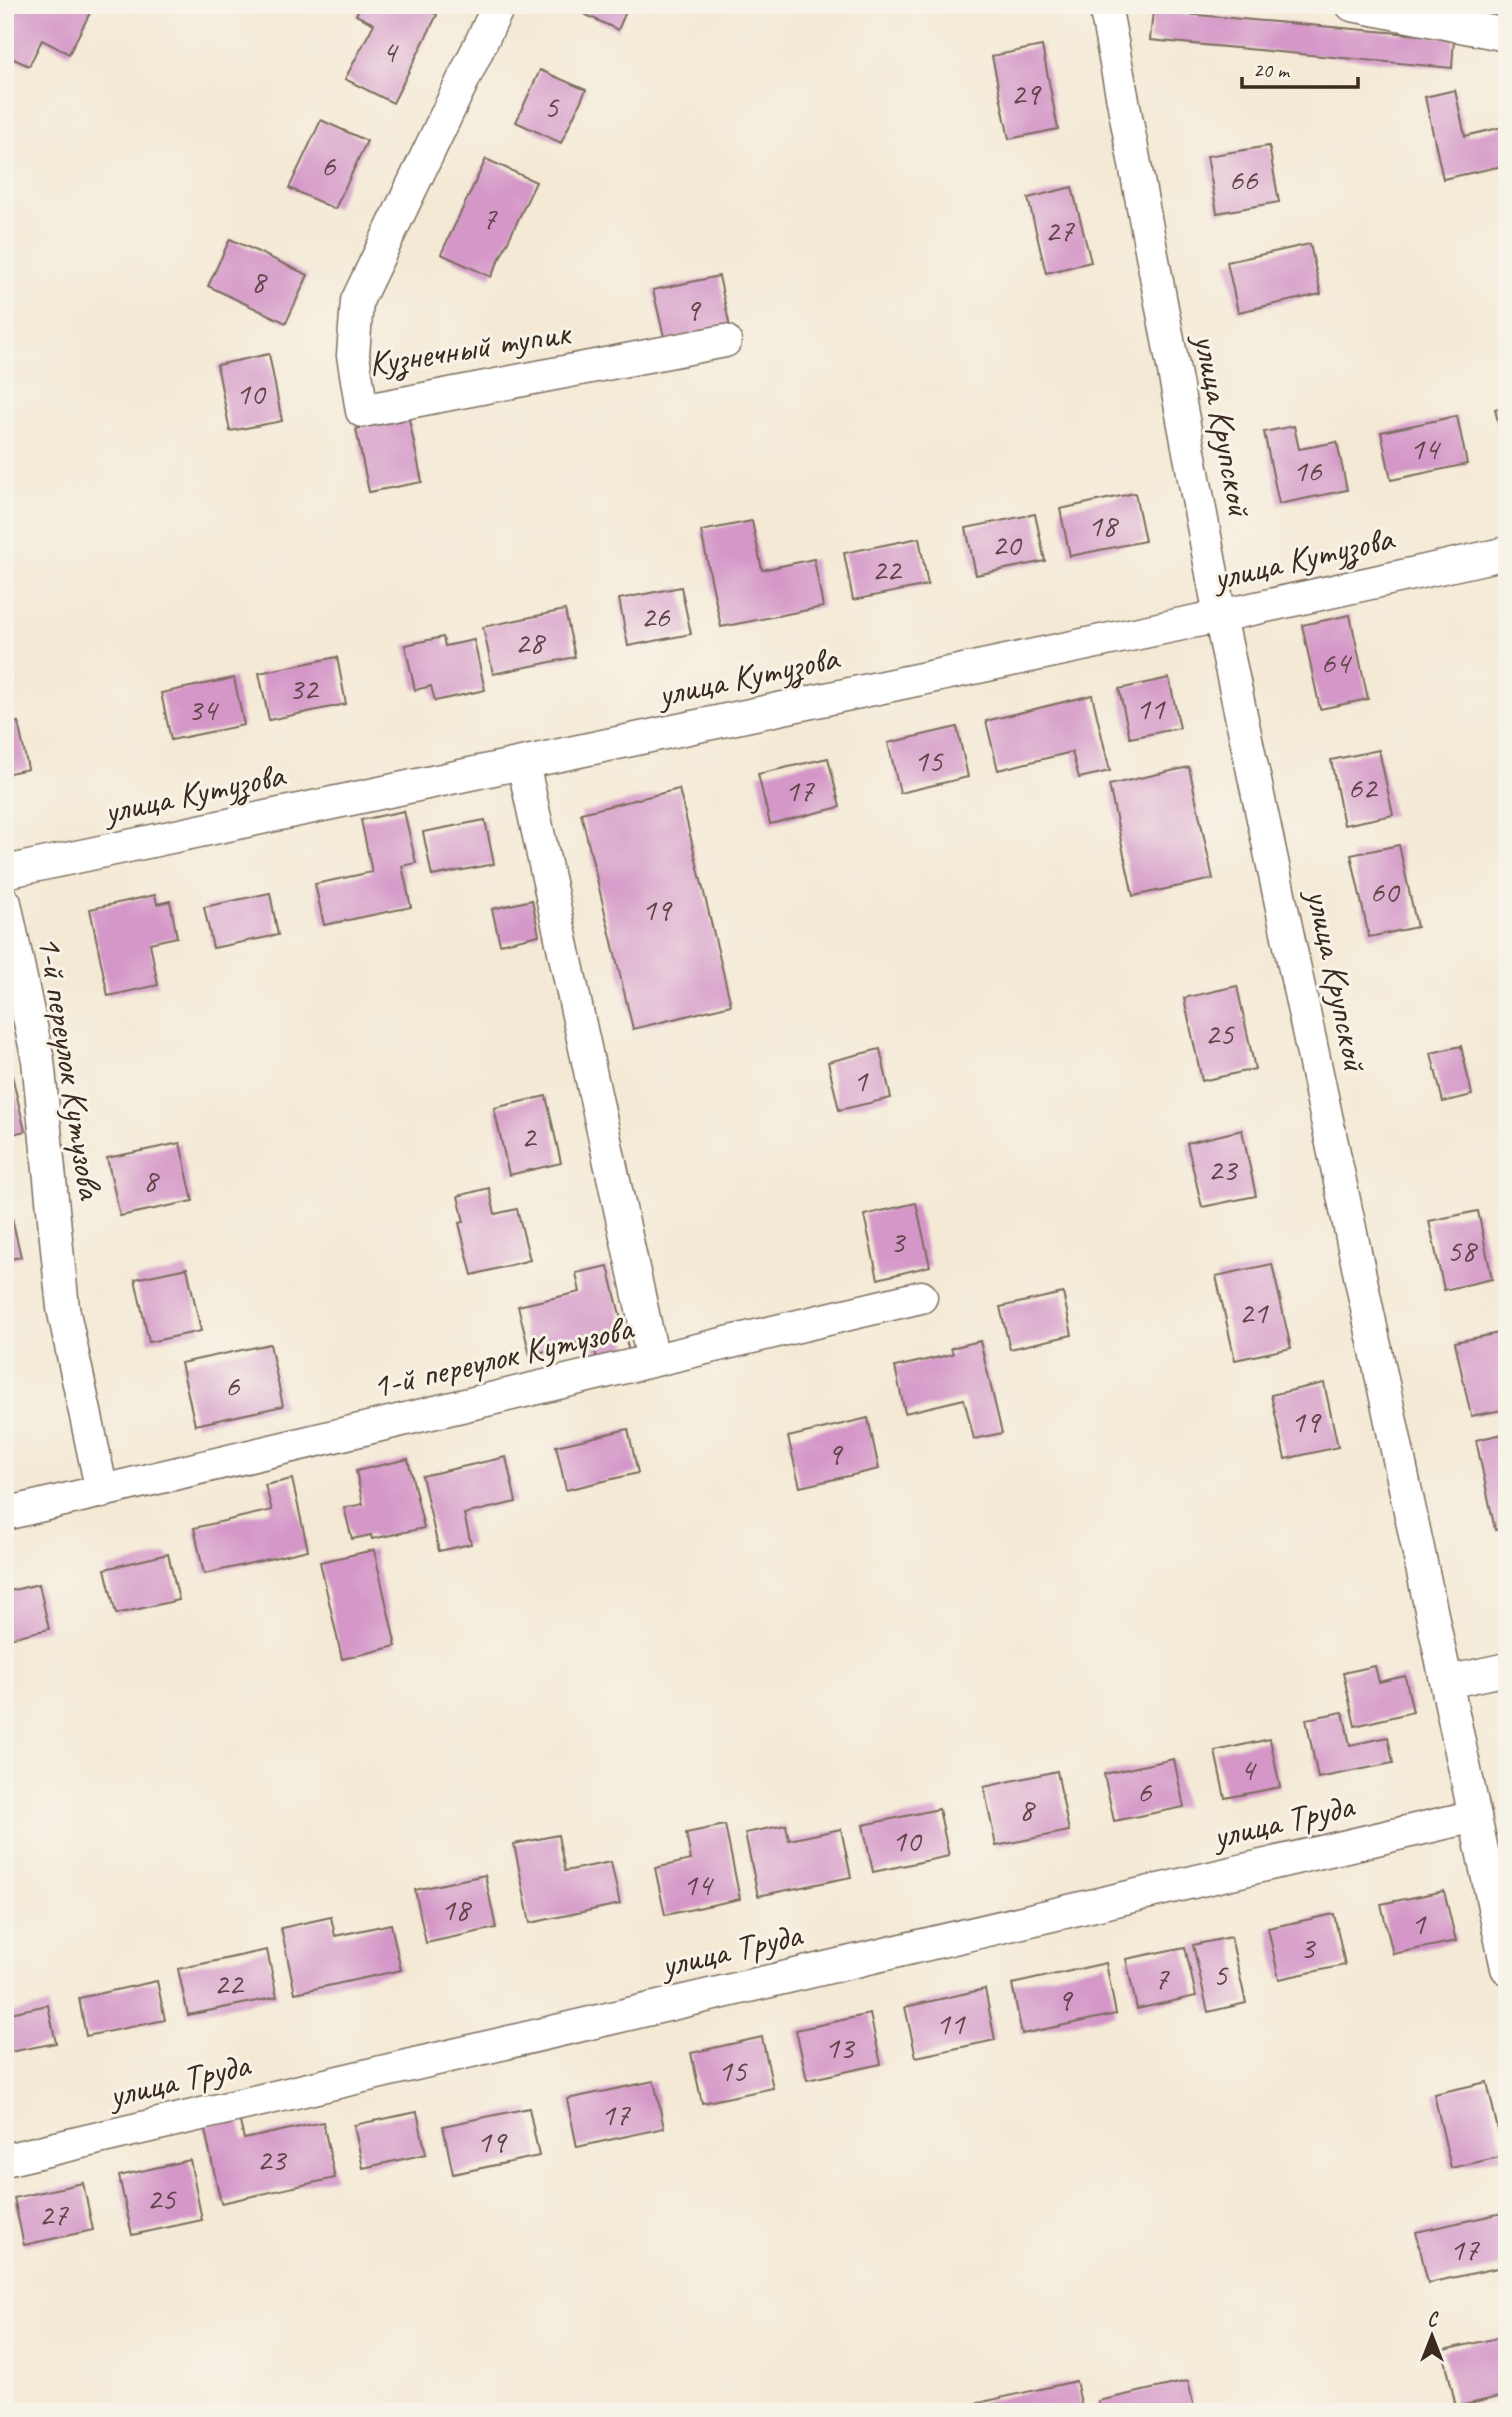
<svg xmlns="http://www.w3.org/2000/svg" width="1512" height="2417" viewBox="0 0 1512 2417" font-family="Caveat,sans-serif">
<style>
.building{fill:#d497c8}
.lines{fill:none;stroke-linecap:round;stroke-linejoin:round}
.minor-casing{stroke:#7c6d5e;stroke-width:35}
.minor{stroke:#fff;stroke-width:32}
.labels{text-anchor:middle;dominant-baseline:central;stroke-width:6;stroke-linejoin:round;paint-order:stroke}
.number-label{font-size:32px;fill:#614548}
.street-label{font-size:35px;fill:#3b2a1e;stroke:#f7f3e8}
</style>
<rect width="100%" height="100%" fill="#f7f3e8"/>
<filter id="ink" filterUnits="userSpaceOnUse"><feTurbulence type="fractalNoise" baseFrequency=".0143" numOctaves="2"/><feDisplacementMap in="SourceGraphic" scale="14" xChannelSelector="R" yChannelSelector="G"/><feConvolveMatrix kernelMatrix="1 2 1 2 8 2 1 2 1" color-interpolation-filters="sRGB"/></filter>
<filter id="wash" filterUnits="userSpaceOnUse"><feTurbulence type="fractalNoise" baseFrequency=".00686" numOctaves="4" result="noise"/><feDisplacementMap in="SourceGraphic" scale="28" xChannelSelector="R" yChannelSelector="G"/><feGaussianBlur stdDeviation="1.57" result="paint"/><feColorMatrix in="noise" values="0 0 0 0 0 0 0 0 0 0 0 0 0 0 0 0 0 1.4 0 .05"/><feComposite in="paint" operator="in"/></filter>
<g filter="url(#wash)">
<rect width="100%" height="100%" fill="#f4e9d5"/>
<g id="blocks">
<g class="building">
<path d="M 5,5 L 94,5 L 69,54 L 42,40 L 29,66 L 5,55 Z"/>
<path d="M 361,5 L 419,5 L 437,15 L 393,103 L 345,79 L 374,24 L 356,15 Z"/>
<path d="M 565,5 L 629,5 L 618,30 Z"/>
<path d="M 1153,11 L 1454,38 L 1452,68 L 1150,40 Z"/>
<path d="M 1042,46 L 1058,129 L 1009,139 L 992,56 Z"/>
<path d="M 540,70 L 586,90 L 561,143 L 516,122 Z"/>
<path d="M 1455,90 L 1465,136 L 1507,126 L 1507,165 L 1443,179 L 1425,97 Z"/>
<path d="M 321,120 L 367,141 L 335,209 L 289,188 Z"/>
<path d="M 1269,146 L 1279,202 L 1217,213 L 1207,156 Z"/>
<path d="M 486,159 L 536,182 L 491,277 L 441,254 Z"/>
<path d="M 1072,187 L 1091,262 L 1046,273 L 1028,198 Z"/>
<path d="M 230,239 L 308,275 L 286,323 L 208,286 Z"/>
<path d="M 1310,244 L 1321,294 L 1238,312 L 1227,262 Z"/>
<path d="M 719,276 L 730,327 L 665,341 L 653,290 Z"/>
<path d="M 269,354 L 282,421 L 230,431 L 217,365 Z"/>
<path d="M 1507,406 L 1507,457 L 1506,457 L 1495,409 Z"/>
<path d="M 1457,416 L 1467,464 L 1391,480 L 1381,432 Z"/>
<path d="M 409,419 L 422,482 L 369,492 L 356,429 Z"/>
<path d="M 1294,426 L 1299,449 L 1337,442 L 1347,490 L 1279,504 L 1264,432 Z"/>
<path d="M 1135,493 L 1145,541 L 1070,556 L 1060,509 Z"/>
<path d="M 1035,514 L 1045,561 L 976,575 L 966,528 Z"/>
<path d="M 752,521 L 762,570 L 814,559 L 823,607 L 721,627 L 701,531 Z"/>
<path d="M 919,538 L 928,585 L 853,600 L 844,553 Z"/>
<path d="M 681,587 L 691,634 L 628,646 L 619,599 Z"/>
<path d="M 565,610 L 575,657 L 493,674 L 483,627 Z"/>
<path d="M 1350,615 L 1368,699 L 1320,709 L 1302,625 Z"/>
<path d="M 443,637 L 445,646 L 474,640 L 485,690 L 435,701 L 431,686 L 415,690 L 405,645 Z"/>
<path d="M 337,657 L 346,704 L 269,720 L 259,673 Z"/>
<path d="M 234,678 L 244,725 L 171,740 L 161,693 Z"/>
<path d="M 1169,678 L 1180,728 L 1130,738 L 1119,689 Z"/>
<path d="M 1092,695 L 1110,771 L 1079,778 L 1072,752 L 998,770 L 986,721 Z"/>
<path d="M 18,722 L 28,769 L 5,774 L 5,725 Z"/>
<path d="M 957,727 L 968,777 L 900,793 L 888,743 Z"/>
<path d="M 1379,750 L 1393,815 L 1344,825 L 1331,760 Z"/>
<path d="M 828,758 L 840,807 L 770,824 L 758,774 Z"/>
<path d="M 1189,767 L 1213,879 L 1133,896 L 1109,785 Z"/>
<path d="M 679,789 L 731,1005 L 633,1029 L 581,813 Z"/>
<path d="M 404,811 L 416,863 L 402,866 L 411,907 L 324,925 L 315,884 L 372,872 L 361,820 Z"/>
<path d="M 485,820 L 494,864 L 432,876 L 423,832 Z"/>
<path d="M 1399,845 L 1417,927 L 1369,937 L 1351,855 Z"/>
<path d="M 270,893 L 278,935 L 213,948 L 204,907 Z"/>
<path d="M 155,895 L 157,904 L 170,901 L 177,937 L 150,943 L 158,985 L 108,996 L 90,909 Z"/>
<path d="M 532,900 L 539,935 L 500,944 L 492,909 Z"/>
<path d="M 1237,986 L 1255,1069 L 1202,1081 L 1184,998 Z"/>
<path d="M 1461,1046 L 1472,1095 L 1443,1102 L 1431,1053 Z"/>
<path d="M 880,1049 L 891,1098 L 839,1110 L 828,1062 Z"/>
<path d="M 6,1050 L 25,1131 L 5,1136 L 5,1051 Z"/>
<path d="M 546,1096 L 561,1163 L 509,1175 L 494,1108 Z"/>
<path d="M 1242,1130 L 1256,1196 L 1202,1207 L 1187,1143 Z"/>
<path d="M 180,1143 L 193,1201 L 120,1216 L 107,1158 Z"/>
<path d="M 489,1188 L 495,1214 L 517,1209 L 530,1260 L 472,1275 L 459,1223 L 464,1222 L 458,1196 Z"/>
<path d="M 8,1201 L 21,1257 L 5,1260 L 5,1202 Z"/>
<path d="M 916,1203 L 930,1266 L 878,1279 L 864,1215 Z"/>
<path d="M 1478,1211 L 1492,1279 L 1444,1290 L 1429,1221 Z"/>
<path d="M 1272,1264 L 1291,1348 L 1235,1360 L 1216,1276 Z"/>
<path d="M 608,1266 L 629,1352 L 597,1359 L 592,1340 L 530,1355 L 518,1306 L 580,1292 L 576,1273 Z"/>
<path d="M 187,1268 L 201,1331 L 149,1342 L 135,1279 Z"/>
<path d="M 1063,1293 L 1072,1335 L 1010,1349 L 1000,1307 Z"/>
<path d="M 1504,1332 L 1507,1346 L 1507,1409 L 1471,1416 L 1455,1342 Z"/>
<path d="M 980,1341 L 1002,1433 L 974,1439 L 964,1399 L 905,1413 L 895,1367 L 953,1354 L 951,1348 Z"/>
<path d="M 270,1344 L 283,1406 L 195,1425 L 181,1363 Z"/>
<path d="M 1324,1383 L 1338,1447 L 1285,1459 L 1271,1395 Z"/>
<path d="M 868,1418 L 879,1469 L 800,1487 L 788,1437 Z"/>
<path d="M 628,1429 L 638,1473 L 566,1490 L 556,1446 Z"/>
<path d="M 1507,1433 L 1507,1528 L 1495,1530 L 1476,1440 Z"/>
<path d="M 506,1457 L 516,1502 L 464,1514 L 471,1544 L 439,1551 L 422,1476 Z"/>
<path d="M 408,1459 L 424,1528 L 372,1539 L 371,1535 L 352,1539 L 344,1508 L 363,1504 L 356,1471 Z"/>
<path d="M 292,1479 L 308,1550 L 204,1574 L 194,1528 L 272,1510 L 265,1485 Z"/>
<path d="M 374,1550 L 396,1646 L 342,1659 L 320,1562 Z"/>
<path d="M 168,1554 L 179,1600 L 116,1614 L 105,1569 Z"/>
<path d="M 1507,1554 L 1507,1577 L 1506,1577 L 1501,1556 Z"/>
<path d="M 39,1584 L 49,1629 L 5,1639 L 5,1592 Z"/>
<path d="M 1375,1666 L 1379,1682 L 1405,1676 L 1413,1712 L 1355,1726 L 1343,1673 Z"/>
<path d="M 1343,1712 L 1350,1745 L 1388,1737 L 1393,1763 L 1318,1778 L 1306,1719 Z"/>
<path d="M 1270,1739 L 1280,1787 L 1225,1798 L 1215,1751 Z"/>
<path d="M 1174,1759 L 1184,1807 L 1114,1821 L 1104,1774 Z"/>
<path d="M 1057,1771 L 1069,1831 L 996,1846 L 984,1787 Z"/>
<path d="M 939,1809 L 949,1856 L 873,1872 L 863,1825 Z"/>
<path d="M 725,1825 L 740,1899 L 665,1915 L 655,1868 L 691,1860 L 686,1833 Z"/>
<path d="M 786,1825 L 789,1840 L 841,1829 L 851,1877 L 758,1896 L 745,1833 Z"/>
<path d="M 558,1835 L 565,1871 L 611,1862 L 620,1904 L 530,1923 L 514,1844 Z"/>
<path d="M 485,1875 L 496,1928 L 426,1943 L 415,1890 Z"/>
<path d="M 1444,1891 L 1456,1941 L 1393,1954 L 1381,1904 Z"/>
<path d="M 1334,1914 L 1345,1965 L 1279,1979 L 1268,1928 Z"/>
<path d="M 331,1917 L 335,1936 L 391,1924 L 401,1970 L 295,1993 L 281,1928 Z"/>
<path d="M 1231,1937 L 1246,2003 L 1208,2012 L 1193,1945 Z"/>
<path d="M 1185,1947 L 1196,1996 L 1137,2009 L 1126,1959 Z"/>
<path d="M 267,1950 L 277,1997 L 188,2015 L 178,1969 Z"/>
<path d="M 1106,1963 L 1116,2014 L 1022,2034 L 1012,1984 Z"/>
<path d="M 157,1981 L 165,2020 L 86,2036 L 79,1998 Z"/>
<path d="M 985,1989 L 995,2040 L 916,2057 L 905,2007 Z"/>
<path d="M 48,2005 L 56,2043 L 5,2053 L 5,2014 Z"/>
<path d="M 870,2014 L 881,2064 L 807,2080 L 796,2030 Z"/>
<path d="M 762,2037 L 773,2088 L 702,2103 L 691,2053 Z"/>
<path d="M 654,2081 L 664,2128 L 577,2147 L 567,2099 Z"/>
<path d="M 1487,2082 L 1504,2156 L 1451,2168 L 1434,2094 Z"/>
<path d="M 529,2108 L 539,2156 L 453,2174 L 443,2126 Z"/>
<path d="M 417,2112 L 426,2154 L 363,2168 L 354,2125 Z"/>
<path d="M 239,2118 L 244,2139 L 323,2122 L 335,2178 L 221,2203 L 204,2126 Z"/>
<path d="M 190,2160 L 202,2220 L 132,2235 L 119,2176 Z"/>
<path d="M 83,2183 L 93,2230 L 24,2245 L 14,2198 Z"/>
<path d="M 1507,2212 L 1507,2266 L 1428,2283 L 1416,2232 Z"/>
<path d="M 1507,2336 L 1507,2395 L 1456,2407 L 1443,2350 Z"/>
<path d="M 1076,2381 L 1083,2412 L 980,2412 L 978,2403 Z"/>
<path d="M 1188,2381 L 1195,2412 L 1100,2412 L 1098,2401 Z"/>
</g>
</g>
</g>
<g filter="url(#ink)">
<use href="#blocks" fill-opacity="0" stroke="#7c6d5e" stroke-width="2"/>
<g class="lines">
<defs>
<g id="minor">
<path d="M 499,5 L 357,301 L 353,355 L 362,411 L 725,341"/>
<path d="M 1105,5 L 1220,616 L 1507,1968"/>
<path d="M 1352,5 L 1507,35"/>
<path d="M 523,763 L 653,1360"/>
<path d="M 5,872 L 1220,616 L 1507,553"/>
<path d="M 5,903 L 38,1060 L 63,1308 L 102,1492"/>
<path d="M 5,1514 L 921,1297"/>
<path d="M 1447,1682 L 1507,1669"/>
<path d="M 5,2160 L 1475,1816"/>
</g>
</defs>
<use href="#minor" class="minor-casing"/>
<use href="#minor" class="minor"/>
</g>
</g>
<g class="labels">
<g class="number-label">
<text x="389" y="51">4</text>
<text x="1025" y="93">29</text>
<text x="551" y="106">5</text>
<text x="328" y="165">6</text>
<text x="1243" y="179">66</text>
<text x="489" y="218">7</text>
<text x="1059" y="230">27</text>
<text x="258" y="281">8</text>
<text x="692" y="309">9</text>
<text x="250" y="393">10</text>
<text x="1424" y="448">14</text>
<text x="1307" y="470">16</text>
<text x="1102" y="525">18</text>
<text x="1006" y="544">20</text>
<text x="886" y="569">22</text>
<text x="655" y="616">26</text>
<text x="529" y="642">28</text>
<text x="1335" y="662">64</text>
<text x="303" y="688">32</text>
<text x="1150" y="708">11</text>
<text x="202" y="709">34</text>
<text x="928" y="760">15</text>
<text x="1362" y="787">62</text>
<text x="799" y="790">17</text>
<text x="1384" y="891">60</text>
<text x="656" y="909">19</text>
<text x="1219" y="1033">25</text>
<text x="860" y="1080">1</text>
<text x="528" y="1136">2</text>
<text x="1222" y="1169">23</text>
<text x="150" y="1180">8</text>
<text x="897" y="1241">3</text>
<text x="1461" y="1250">58</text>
<text x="1253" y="1312">21</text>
<text x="232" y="1385">6</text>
<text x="1305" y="1421">19</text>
<text x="834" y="1453">9</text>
<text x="1247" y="1769">4</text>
<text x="1144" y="1791">6</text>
<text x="1026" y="1809">8</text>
<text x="906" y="1840">10</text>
<text x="697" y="1884">14</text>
<text x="455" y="1909">18</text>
<text x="1418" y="1923">1</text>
<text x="1307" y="1947">3</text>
<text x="1220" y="1974">5</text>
<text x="1161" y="1978">7</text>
<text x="228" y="1983">22</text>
<text x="1064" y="1999">9</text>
<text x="950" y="2023">11</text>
<text x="839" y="2047">13</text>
<text x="732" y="2070">15</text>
<text x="615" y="2114">17</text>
<text x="491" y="2141">19</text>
<text x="271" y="2159">23</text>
<text x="161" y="2198">25</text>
<text x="53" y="2214">27</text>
<text x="1464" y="2249">17</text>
</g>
<g class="street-label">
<text transform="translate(469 348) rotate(-9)">Кузнечный тупик</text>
<text transform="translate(1223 425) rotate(79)">улица Крупской</text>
<text transform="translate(1303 558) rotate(-13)">улица Кутузова</text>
<text transform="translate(748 676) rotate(-12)">улица Кутузова</text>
<text transform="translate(194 793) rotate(-12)">улица Кутузова</text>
<text transform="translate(1337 980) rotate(78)">улица Крупской</text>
<text transform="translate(70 1067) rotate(81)">1-й переулок Кутузова</text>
<text transform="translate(502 1357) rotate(-13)">1-й переулок Кутузова</text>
<text transform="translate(1283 1821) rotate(-13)">улица Труда</text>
<text transform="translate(731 1950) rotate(-13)">улица Труда</text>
<text transform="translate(179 2080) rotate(-13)">улица Труда</text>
</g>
</g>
<rect width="1512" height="2417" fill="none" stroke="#f7f3e8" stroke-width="28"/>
<g transform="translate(1432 2336)" stroke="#f7f3e8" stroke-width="5" paint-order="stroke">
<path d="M0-5L12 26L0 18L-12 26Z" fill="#3b2a1e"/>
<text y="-10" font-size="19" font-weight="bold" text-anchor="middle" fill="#3b2a1e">С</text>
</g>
<path d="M1242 77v10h116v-10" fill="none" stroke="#3b2a1e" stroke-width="3.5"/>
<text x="1253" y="77" font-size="21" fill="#3b2a1e" stroke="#f7f3e8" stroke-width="5" paint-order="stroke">20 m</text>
</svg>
